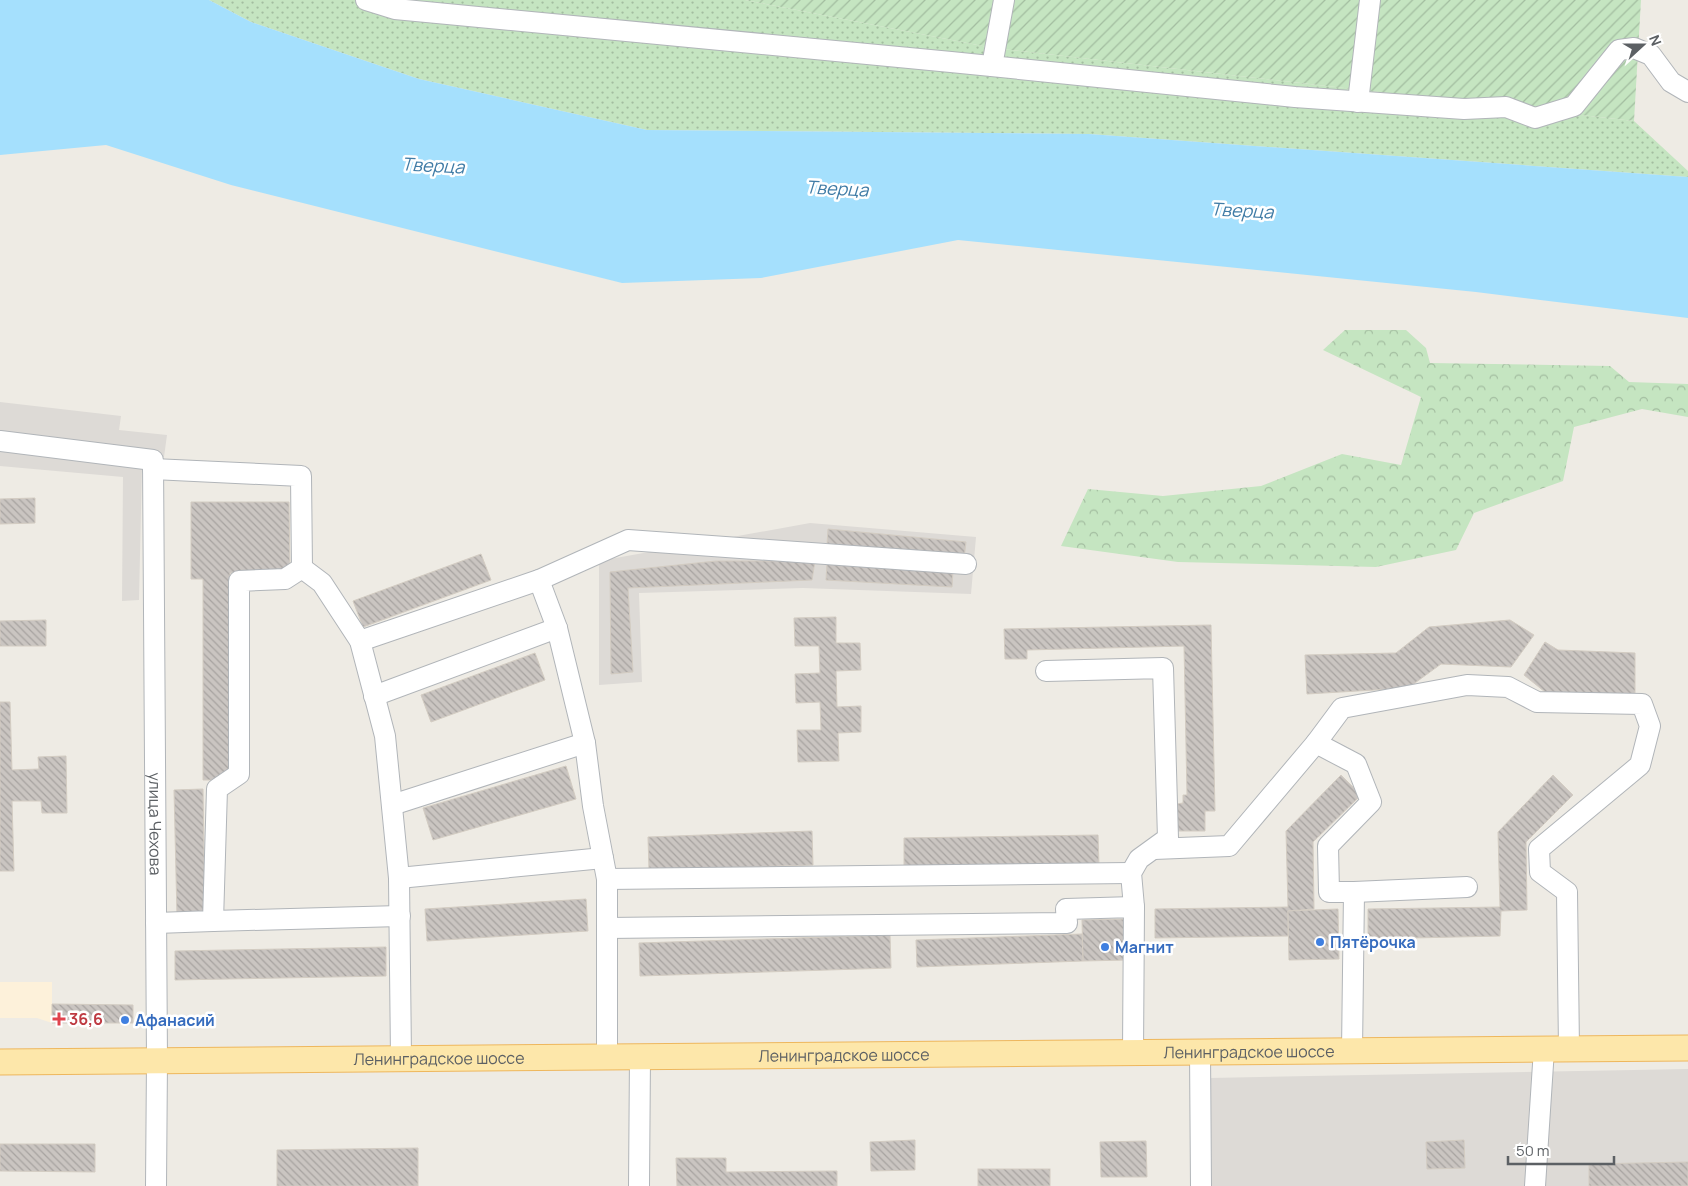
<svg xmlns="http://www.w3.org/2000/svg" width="1688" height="1186" viewBox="0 0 1688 1186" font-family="Manrope,sans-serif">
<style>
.commercial{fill:#fdf1da}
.industrial{fill:#dddad6}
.grass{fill:url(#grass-dots)}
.forest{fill:url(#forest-crowns)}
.garden{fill:url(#garden-furrows)}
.water{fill:#a5e0fd}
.building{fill:url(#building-back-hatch);stroke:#d3ccc2}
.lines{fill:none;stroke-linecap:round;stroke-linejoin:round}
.minor-casing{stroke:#b1b5b9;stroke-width:22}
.major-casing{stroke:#eeb75d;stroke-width:27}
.minor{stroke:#fff;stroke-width:20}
.major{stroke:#fde7aa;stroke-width:25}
.shop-dot{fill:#3f7fe0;stroke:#fff;stroke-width:2}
.health-dot{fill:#e0444e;stroke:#fff;stroke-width:2}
.labels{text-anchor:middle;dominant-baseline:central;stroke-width:5;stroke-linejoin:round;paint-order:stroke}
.street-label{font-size:16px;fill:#5c6064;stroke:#fff}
.shop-label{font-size:16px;font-weight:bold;fill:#366cbe;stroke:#fff;text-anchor:start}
.health-label{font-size:16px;font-weight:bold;fill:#be3a42;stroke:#fff;text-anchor:start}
.water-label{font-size:18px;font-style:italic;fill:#407ca6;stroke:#fff}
</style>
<defs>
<pattern id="grass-dots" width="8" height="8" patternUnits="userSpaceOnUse" patternTransform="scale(1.25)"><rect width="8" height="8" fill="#c5e5c1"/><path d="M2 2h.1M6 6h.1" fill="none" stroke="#a3bda0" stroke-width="1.8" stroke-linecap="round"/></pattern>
<pattern id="forest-crowns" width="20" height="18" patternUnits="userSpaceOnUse" patternTransform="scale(1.25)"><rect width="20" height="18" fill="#c5e5c1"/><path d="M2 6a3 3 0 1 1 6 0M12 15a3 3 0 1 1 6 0" fill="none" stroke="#a3bda0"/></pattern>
<pattern id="garden-furrows" width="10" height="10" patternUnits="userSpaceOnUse" patternTransform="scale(1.25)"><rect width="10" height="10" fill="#c5e5c1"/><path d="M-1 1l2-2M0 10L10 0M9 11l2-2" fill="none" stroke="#a3bda0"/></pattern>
<pattern id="building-back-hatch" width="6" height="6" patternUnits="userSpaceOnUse" patternTransform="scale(1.25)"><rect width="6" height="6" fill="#cac5c1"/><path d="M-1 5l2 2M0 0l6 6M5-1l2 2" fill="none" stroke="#a7a3a0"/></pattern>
</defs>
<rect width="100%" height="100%" fill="#eeebe4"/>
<path class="commercial" d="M 0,982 L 52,982 L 52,1023 L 37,1018 L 0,1018 Z"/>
<g class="industrial">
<path d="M 0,402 L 121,416 L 119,430 L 167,435 L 164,457 L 0,437 Z"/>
<path d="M 0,451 L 142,465 L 139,600 L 122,601 L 123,477 L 0,466 Z"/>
<path d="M 810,523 L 976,537 L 971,594 L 803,588 L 639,593 L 642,682 L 599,685 L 599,561 Z"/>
<path d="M 1688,1069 L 1688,1186 L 1212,1186 L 1210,1078 Z"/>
</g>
<path class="grass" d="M 209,0 L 745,0 L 993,48 L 1634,121 L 1688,171 L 1688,177 L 1089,134 L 647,130 L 419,79 L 251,22 Z"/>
<path class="forest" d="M 1345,330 L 1406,330 L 1426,348 L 1430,363 L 1610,366 L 1629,382 L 1688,384 L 1688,417 L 1642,409 L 1574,427 L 1563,481 L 1474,513 L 1456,550 L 1376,567 L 1178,562 L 1061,546 L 1088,489 L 1163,496 L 1261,486 L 1342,454 L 1401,465 L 1421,397 L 1323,350 Z"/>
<path class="garden" d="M 745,0 L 1641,0 L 1634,121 L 993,48 Z"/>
<path class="water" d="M 0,0 L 209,0 L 251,22 L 419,79 L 647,130 L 1089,134 L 1688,177 L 1688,318 L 1476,292 L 958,240 L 761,278 L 622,283 L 231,185 L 106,145 L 0,155 Z"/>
<g class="building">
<path d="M 35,498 L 35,523 L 0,524 L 0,499 Z"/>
<path d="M 191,502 L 289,502 L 290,573 L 230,573 L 230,780 L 203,780 L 203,579 L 191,579 Z"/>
<path d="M 828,529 L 966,542 L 964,559 L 827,545 Z"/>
<path d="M 481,554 L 491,580 L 363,627 L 353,601 Z"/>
<path d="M 716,561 L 815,561 L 812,580 L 628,588 L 633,672 L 611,674 L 610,572 Z"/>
<path d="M 827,563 L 953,570 L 952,587 L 826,580 Z"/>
<path d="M 836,617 L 836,643 L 860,643 L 861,670 L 836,671 L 837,707 L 861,706 L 861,732 L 838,733 L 839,761 L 798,762 L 797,730 L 821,730 L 820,702 L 796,703 L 795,674 L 820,673 L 819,646 L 795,646 L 794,618 Z"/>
<path d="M 46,620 L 46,646 L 0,646 L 0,621 Z"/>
<path d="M 1510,620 L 1534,635 L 1511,667 L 1441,664 L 1408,688 L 1307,694 L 1305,655 L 1396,653 L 1429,627 Z"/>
<path d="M 1211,625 L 1215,811 L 1205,811 L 1205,831 L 1178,831 L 1177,804 L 1183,803 L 1183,795 L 1187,795 L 1184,646 L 1027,650 L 1027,659 L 1005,659 L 1004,629 Z"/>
<path d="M 1545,642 L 1558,650 L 1635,653 L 1635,695 L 1545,692 L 1524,675 Z"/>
<path d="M 535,653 L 545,680 L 431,722 L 421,695 Z"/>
<path d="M 0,702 L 10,702 L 12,770 L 39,769 L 38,757 L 66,756 L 67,813 L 42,813 L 41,801 L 12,801 L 14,871 L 0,871 Z"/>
<path d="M 566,766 L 576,799 L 433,840 L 423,808 Z"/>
<path d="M 1341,775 L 1361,795 L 1313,842 L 1314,909 L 1288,911 L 1288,936 L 1155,938 L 1155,909 L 1288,907 L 1286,831 Z"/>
<path d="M 1553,775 L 1573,795 L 1526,842 L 1527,910 L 1501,911 L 1500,936 L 1368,939 L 1368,909 L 1500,907 L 1498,832 Z"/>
<path d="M 203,789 L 205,915 L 177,916 L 174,790 Z"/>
<path d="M 812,831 L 813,865 L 649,870 L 648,837 Z"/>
<path d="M 1098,835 L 1099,865 L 904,868 L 904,838 Z"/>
<path d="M 586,899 L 588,931 L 427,941 L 425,909 Z"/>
<path d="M 1338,909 L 1339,959 L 1289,960 L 1288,911 Z"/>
<path d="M 1126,919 L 1127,960 L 1083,961 L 1082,920 Z"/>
<path d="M 1082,934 L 1083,961 L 917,967 L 916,940 Z"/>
<path d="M 890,935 L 891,968 L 640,976 L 639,943 Z"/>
<path d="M 386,947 L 386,976 L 175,980 L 175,951 Z"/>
<path d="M 52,1004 L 133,1005 L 133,1023 L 52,1023 Z"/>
<path d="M 915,1140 L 915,1170 L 871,1171 L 870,1142 Z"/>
<path d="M 1464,1140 L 1465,1168 L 1427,1169 L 1426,1142 Z"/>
<path d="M 1146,1141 L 1147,1177 L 1101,1177 L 1100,1142 Z"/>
<path d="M 0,1144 L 95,1144 L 95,1172 L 0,1171 Z"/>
<path d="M 418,1148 L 418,1186 L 277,1186 L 277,1150 Z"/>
<path d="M 676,1158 L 726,1158 L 726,1172 L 837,1171 L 837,1186 L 677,1186 Z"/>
<path d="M 1688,1162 L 1688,1186 L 1589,1186 L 1589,1164 Z"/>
<rect x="978" y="1169" width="72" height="17"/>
</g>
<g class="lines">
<defs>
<g id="minor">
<path d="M 366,0 L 395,9 L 951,62 L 1295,97 L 1464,109 L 1506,107 L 1535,118 L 1574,106 L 1619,50 L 1634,48 L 1651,55 L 1671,82 L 1688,92"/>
<path d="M 992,66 L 1004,0"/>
<path d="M 1358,102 L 1370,0"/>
<path id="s1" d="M 0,441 L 153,460 L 157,1060 L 156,1186"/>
<path d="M 153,469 L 301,476 L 302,568 L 285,579 L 239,581 L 239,774 L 217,789 L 213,921 L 156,923"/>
<path d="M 302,568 L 322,583 L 360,641 L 385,736 L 399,878 L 401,1058"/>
<path d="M 539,580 L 557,628 L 585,743 L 593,806 L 607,879 L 607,1057"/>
<path d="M 360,641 L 539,580 L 628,540 L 966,564"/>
<path d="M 1046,671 L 1163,668 L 1168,838 L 1139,859 L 1131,873 L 1134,907"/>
<path d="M 374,696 L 557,628"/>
<path d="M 1316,743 L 1356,764 L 1371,802 L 1328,846 L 1329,892 L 1354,892 L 1352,1051"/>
<path d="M 392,805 L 585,743"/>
<path d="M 1154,849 L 1229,846 L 1316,743 L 1342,708 L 1467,685 L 1508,687 L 1537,702 L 1642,704 L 1650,726 L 1640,765 L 1539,849 L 1540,872 L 1567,892 L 1569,1049"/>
<path d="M 399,878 L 603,858"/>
<path d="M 607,879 L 1131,873"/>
<path d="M 1354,892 L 1467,887"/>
<path d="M 213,921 L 400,916"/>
<path d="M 607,928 L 1067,923 L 1066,909 L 1134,907 L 1133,1052"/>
<path d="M 1200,1052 L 1201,1186"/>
<path d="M 639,1186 L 640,1056"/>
<path d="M 1535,1186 L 1544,1049"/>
</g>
<g id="major">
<path id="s2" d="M 0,1062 L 1688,1048"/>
</g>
</defs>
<use href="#minor" class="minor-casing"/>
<use href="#major" class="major-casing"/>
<use href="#minor" class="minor"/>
<use href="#major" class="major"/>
</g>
<g class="shop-dot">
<circle cx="1320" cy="942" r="5"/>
<circle cx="1105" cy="947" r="5"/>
<circle cx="125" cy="1020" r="5"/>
</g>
<path class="health-dot" d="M56.5 1011.5h5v5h5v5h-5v5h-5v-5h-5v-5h5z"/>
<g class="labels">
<g class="street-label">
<text stroke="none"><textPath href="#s1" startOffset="518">улица Чехова</textPath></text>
<text stroke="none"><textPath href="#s2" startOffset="1249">Ленинградское шоссе</textPath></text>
<text stroke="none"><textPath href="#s2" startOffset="844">Ленинградское шоссе</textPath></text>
<text stroke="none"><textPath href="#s2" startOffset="439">Ленинградское шоссе</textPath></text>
</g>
<g class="shop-label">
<text x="1330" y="942">Пятёрочка</text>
<text x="1115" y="947">Магнит</text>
<text x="135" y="1020">Афанасий</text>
</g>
<g class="health-label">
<text x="69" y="1019">36,6</text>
</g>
<g class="water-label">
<text transform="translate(433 165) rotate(3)">Тверца</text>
<text transform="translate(837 188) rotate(3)">Тверца</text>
<text transform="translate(1242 210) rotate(3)">Тверца</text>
</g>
</g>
<g transform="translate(1643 45) rotate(69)" stroke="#ffffff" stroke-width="4" paint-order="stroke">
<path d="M0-4L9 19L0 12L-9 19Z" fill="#5c6064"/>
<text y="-8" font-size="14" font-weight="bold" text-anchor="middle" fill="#5c6064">N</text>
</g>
<path d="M1508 1156v8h106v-8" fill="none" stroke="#5c6064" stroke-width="2.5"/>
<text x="1516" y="1156" font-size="15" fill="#5c6064" stroke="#ffffff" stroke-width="4" paint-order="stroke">50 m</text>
</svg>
